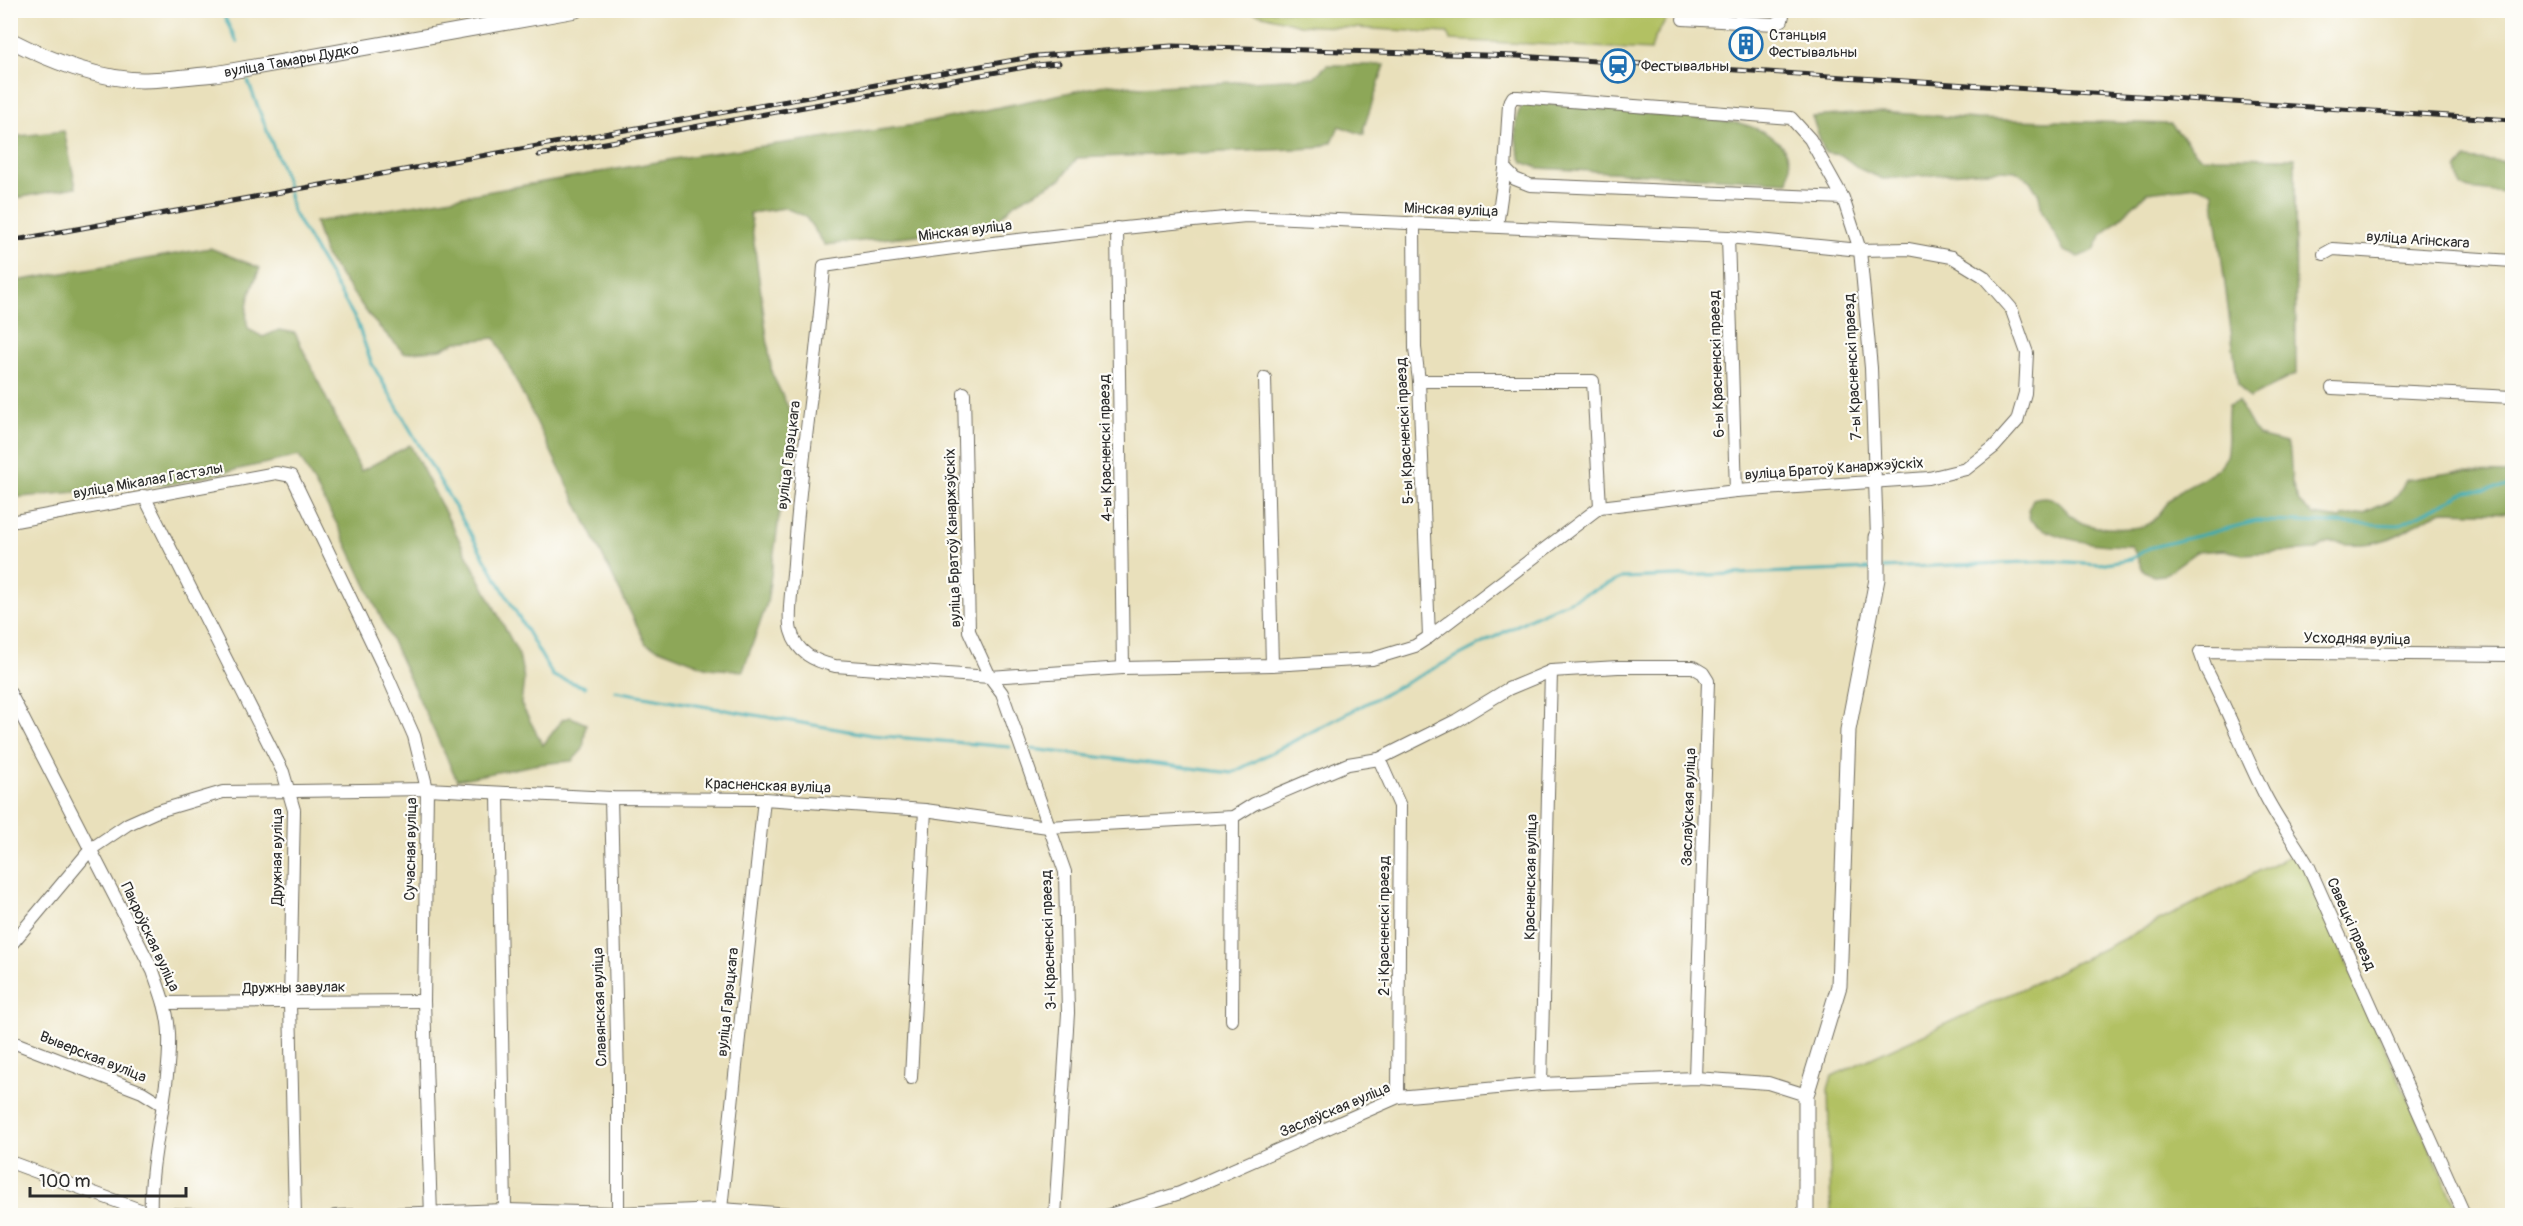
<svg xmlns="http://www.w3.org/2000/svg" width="2523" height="1226" viewBox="0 0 2523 1226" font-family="Pangolin,sans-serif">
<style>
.green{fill:#b2c163;stroke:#6e7647;stroke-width:1.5}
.forest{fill:#8da759;stroke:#5c6942;stroke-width:1.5}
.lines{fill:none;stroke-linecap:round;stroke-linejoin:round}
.stream{stroke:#39abb2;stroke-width:3}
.minor-casing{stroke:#6e6a5d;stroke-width:14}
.tertiary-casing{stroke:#6e6a5d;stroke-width:17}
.minor{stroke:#fff;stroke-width:12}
.tertiary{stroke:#fff;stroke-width:15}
.rail-casing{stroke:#2b2b2b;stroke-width:5}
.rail{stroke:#fdfcf7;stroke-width:3;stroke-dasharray:9;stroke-linecap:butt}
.labels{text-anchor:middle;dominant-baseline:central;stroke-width:4.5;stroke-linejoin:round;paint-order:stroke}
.poi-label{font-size:15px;fill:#2b2b2b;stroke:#fdfcf7;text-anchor:start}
.street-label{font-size:15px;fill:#2b2b2b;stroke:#fdfcf7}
</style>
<rect width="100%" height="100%" fill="#fdfcf7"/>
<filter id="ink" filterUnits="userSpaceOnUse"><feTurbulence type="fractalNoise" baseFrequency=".0167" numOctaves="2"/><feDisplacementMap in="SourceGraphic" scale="12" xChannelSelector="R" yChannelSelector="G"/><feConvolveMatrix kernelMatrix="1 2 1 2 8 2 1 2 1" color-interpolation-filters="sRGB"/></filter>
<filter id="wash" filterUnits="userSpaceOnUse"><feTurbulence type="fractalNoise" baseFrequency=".008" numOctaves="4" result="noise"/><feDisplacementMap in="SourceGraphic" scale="24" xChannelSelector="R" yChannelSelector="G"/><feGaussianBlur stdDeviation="1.35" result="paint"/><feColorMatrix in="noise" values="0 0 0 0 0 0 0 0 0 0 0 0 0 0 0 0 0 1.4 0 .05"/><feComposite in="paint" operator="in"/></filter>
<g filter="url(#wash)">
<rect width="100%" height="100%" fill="#e9e0bb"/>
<g class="green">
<path d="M 1680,11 L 1668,17 L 1654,39 L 1651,50 L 1450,40 L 1448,33 L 1300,25 L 1247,11 Z"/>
<path d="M 2297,852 L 2460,1215 L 1831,1215 L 1828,1089 L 1832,1076 L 2037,982 Z"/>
</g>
<g class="forest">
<path d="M 1327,65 L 1385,65 L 1364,127 L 1364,135 L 1339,126 L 1332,142 L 1317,148 L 1077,158 L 1061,179 L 1015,203 L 991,227 L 825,245 L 805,216 L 785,208 L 750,213 L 772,374 L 793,417 L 767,603 L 743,671 L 708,668 L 646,644 L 495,338 L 456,342 L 441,349 L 404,353 L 371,318 L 325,255 L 315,222 L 697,155 L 915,125 L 1109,84 L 1142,87 L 1305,78 L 1314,77 Z"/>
<path d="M 1527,101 L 1739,123 C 1758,128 1782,138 1789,158 C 1792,164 1789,175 1788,182 L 1538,168 L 1523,162 C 1514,145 1511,113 1527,101 Z"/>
<path d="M 1882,112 L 1976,119 L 2171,124 L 2200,157 L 2295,158 L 2296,374 L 2249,398 L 2238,385 L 2213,192 L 2197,186 L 2148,192 L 2101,236 L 2094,250 L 2079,257 L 2064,251 L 2042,211 L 2039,195 L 2030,181 L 2016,171 L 2000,170 L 1883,179 L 1860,169 L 1841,155 L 1825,153 L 1812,117 Z"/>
<path d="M 64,131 L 76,187 L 11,199 L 11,137 Z"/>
<path d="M 2466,159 L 2512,163 L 2512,194 L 2469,189 L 2461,186 L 2457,170 Z"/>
<path d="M 210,248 L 260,268 C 251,290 243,306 248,329 L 263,337 L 279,330 L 295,333 L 361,471 L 410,445 L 519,655 L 524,679 L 521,704 L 543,745 L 563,719 L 571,717 L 586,724 L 583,749 L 572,761 L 539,764 L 457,780 L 338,526 L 299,456 L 175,483 L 11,498 L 11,282 Z"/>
<path d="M 2238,401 L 2258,436 L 2286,443 L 2290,452 L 2292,483 L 2299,502 L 2313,515 L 2341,519 L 2344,516 L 2364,513 L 2390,501 L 2398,495 L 2406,480 L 2455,472 L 2512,473 L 2512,513 L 2444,511 C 2422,516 2406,535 2384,540 C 2374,543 2360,545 2350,544 C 2335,543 2327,538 2316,550 L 2243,554 L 2223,550 L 2196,552 L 2164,575 L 2153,576 L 2143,570 L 2132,546 C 2101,546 2054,541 2030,520 L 2028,510 L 2033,499 C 2061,490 2061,513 2082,523 C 2097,529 2141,532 2153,521 C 2163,511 2169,497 2181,490 C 2195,480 2216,476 2225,459 C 2231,447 2225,420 2229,405 Z"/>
</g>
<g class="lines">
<g class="stream">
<path d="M 221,10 L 237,42"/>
<path d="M 248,81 L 286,180 L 292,210 L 357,322 L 371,362 L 553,676 L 585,687"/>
<path d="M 1883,568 L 2052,561 L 2100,564 L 2131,559 L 2149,548 L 2257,521 L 2399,525 L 2466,492 L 2512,486"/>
<path d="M 615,691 L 872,735 L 1010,747"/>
<path d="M 1032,749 L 1232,773 L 1535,616 L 1622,578 L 1874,569"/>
</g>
</g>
</g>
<g filter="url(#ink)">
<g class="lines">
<defs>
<g id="minor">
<path d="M 1683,19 L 1775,24 L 1782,20 L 1784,10"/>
<path d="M 1843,198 L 1530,185 L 1515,179 L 1505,169 L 1509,104 L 1513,97 L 1518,97 L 1791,118 L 1810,139 L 1843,198 L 1860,250 L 1871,368 L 1877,537"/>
<path d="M 1246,216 L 1728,237 L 1860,250 L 1908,249 L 1952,257 L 1983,276 L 2011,308 L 2027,353 L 2025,393 L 2017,421 L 1994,447 L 1966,469 L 1929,478 L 1736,491 L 1600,507 L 1429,637 L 1415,646 L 1372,659 L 1272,665 L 1123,668 L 990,677 L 835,666 C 814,661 797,653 791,631 C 787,617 793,579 794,563 C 800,464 817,366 824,266 C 964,245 1105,229 1246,216 Z"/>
<path d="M 1414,224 L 1415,348 L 1419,381 L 1429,637"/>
<path d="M 1497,226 L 1505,169"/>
<path d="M 1117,228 L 1123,668"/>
<path d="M 1728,237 L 1736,491"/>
<path d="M 2324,254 L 2333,249 L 2512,261"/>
<path d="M 1265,378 L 1272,665"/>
<path d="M 1419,381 L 1593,381 L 1600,507"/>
<path d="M 2332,388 L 2512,397"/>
<path d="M 964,393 L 969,631 L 990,677 L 1002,693 L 1065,872 L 1068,1013 L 1055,1216"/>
<path d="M 144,496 L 283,772 L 294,810 L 290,1003 L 295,1216"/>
<path d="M 10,522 L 276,473 L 292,476 L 383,666 L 414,736 L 427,789 L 424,1001 L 431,1216"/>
<path d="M 10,693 L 153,971 C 160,991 168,1011 169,1033 C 171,1094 148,1155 151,1216"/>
<path d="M 1379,759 L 1400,806 L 1398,1097"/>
<path d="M 498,793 L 505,1210"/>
<path d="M 611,798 L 618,1079 L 618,1216"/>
<path d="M 10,946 L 91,849 L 128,824 L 155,812 L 223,792 L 427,789 L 611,798 L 764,799 L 925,810 L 1048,827 L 1233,817 L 1254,804 L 1348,764 L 1379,759 L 1457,720 L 1508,689 L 1551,671 L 1618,667 L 1693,667 L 1703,673 L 1708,681 L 1695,1078"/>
<path d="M 164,1003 L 424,1001"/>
<path d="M 1232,1020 L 1233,817"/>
<path d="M 10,1041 L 142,1092 L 163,1105"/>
<path d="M 911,1078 L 925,810"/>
<path d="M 1541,1084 L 1551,671"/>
<path d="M 10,1162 L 151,1214 L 248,1216"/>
<path d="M 721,1209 L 764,799"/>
<path d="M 335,1216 L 505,1210 L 618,1213 L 721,1209 L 819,1216"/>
<path d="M 1106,1216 L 1180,1193 L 1398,1097 L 1541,1084 L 1695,1078 L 1768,1083 L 1806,1095"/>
<path d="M 2465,1216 L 2309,867 C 2294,841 2276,818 2263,791 C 2243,751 2227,708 2206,669 L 2200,652 L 2512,655"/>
</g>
<g id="tertiary">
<path id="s1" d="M 10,40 C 51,61 96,79 142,80 C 166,80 191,76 215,74 L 576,10"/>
<path d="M 1806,1216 L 1806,1095 L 1839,986 L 1848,730 L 1877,579 L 1877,537"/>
</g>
</defs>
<use href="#minor" class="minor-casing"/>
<use href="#tertiary" class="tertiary-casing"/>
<use href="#minor" class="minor"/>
<use href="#tertiary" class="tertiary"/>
<defs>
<g id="rail">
<path d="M 539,155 L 1036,65 L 1059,63"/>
<path d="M 10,241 L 1036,56 L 1172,46 L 1518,56 L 2512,120"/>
</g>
</defs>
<use href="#rail" class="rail-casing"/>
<use href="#rail" class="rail"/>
</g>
</g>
<defs>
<symbol id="building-ring" viewBox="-11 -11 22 22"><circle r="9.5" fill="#fdfcf7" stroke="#1f6fb2" stroke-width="1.5"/><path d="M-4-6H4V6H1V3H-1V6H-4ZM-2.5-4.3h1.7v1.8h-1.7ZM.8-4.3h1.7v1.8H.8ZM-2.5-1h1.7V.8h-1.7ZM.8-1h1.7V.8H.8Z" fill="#1f6fb2"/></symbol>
<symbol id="station-ring" viewBox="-11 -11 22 22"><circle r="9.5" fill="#fdfcf7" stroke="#1f6fb2" stroke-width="1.5"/><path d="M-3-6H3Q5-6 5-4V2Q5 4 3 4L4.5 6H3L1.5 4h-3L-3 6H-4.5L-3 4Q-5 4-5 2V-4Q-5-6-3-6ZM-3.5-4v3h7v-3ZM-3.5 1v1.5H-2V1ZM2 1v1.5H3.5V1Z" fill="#1f6fb2"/></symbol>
</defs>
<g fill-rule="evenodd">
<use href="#building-ring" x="1727" y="25" width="38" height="38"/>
<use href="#station-ring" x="1599" y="47" width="38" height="38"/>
</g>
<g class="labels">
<g class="poi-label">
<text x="1769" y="35">Станцыя<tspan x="1769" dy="17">Фестывальны</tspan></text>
<text x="1641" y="66">Фестывальны</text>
</g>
<g class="street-label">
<text stroke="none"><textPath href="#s1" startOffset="290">вуліца Тамары Дудко</textPath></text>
<text transform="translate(1451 210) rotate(2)">Мінская вуліца</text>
<text transform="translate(965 231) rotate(-7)">Мінская вуліца</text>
<text transform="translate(2418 240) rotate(4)">вуліца Агінскага</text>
<text transform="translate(1717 364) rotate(-92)">6-ы Красненскі праезд</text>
<text transform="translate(1853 367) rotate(-93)">7-ы Красненскі праезд</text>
<text transform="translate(1405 431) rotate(-93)">5-ы Красненскі праезд</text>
<text transform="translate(1106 448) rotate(-91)">4-ы Красненскі праезд</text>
<text transform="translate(789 455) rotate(-83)">вуліца Гарэцкага</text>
<text transform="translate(1834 469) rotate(-4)">вуліца Братоў Канаржэўскіх</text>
<text transform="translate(148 481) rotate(-10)">вуліца Мікалая Гастэлы</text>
<text transform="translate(953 538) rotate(-92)">вуліца Братоў Канаржэўскіх</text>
<text transform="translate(2357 639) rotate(1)">Усходняя вуліца</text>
<text transform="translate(768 786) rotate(2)">Красненская вуліца</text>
<text transform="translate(1689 807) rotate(-88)">Заслаўская вуліца</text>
<text transform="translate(411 849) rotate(-89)">Сучасная вуліца</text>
<text transform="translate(277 857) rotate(-90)">Дружная вуліца</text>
<text transform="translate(1531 877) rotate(-89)">Красненская вуліца</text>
<text transform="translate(2351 924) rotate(66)">Савецкі праезд</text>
<text transform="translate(1384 926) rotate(-90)">2-і Красненскі праезд</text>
<text transform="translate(150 937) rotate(65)">Пакроўская вуліца</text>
<text transform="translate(1049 940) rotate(-92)">3-і Красненскі праезд</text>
<text transform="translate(294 988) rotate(-1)">Дружны завулак</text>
<text transform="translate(728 1002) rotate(-84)">вуліца Гарэцкага</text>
<text transform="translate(600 1007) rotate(-92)">Славянская вуліца</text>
<text transform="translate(93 1057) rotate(22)">Выверская вуліца</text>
<text transform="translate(1335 1110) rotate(-23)">Заслаўская вуліца</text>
</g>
</g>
<rect width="2523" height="1226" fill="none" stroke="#fdfcf7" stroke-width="36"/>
<path d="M30 1187v9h156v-9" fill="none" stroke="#2b2b2b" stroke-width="3"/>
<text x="39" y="1187" font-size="18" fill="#2b2b2b" stroke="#fdfcf7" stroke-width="4.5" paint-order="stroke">100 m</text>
</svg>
